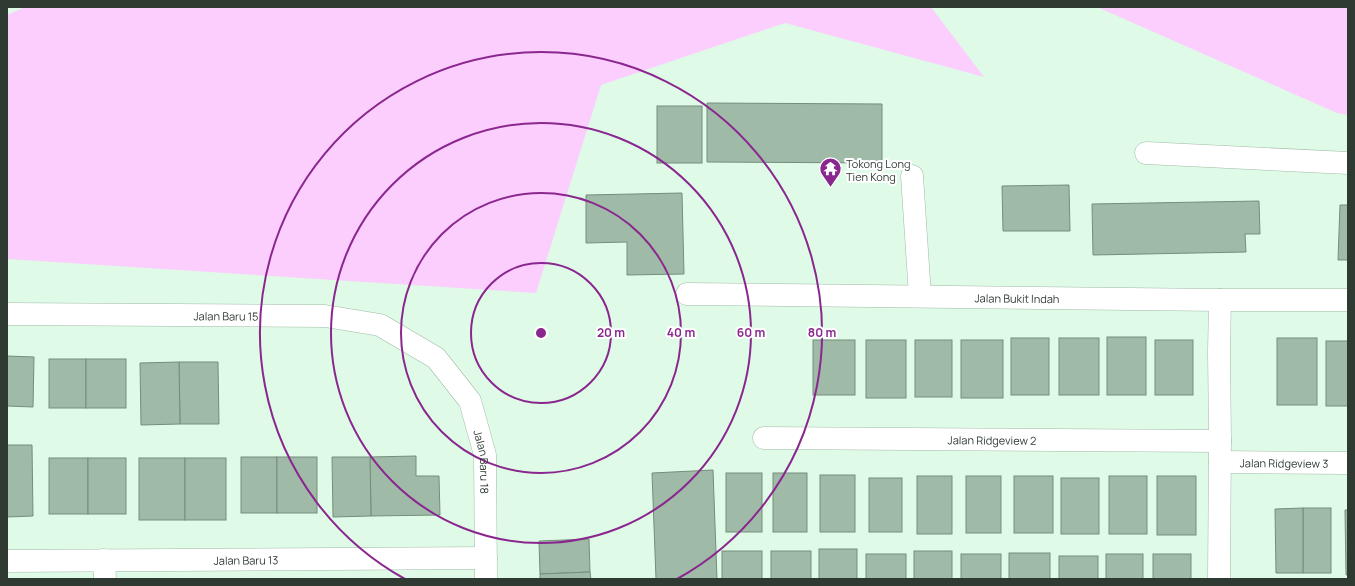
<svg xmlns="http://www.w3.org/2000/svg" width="1355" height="586" viewBox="0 0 1355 586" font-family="Manrope,sans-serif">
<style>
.green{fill:#fccefd}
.building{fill:#a0baa8;stroke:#748d7c}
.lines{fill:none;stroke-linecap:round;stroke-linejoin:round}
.minor-casing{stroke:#a0baa7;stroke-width:23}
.minor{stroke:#fff;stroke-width:22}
.ring{fill:none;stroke:#8a278f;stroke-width:2}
.labels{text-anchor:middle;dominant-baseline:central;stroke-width:4;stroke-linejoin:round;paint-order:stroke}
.poi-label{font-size:11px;fill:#2f3a33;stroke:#fff;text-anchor:start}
.street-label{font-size:11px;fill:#2f3a33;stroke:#fff}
.centre{fill:#8a278f;stroke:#fff;stroke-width:2}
.ring-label{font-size:12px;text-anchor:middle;font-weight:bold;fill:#8a278f;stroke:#fff;stroke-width:4;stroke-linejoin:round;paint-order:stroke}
</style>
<rect width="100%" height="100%" fill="#dffbe7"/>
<g class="green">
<path d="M 25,7 L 931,7 L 984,77 L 785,23 L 601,85 L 536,293 L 7,259 L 7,15 Z"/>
<path d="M 1097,7 L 1348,7 L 1348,115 L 1337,113 Z"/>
</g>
<g class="building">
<path d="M 707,103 L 882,104 L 882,163 L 707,162 Z"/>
<rect x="657" y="106" width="45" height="57"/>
<path d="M 1069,185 L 1070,231 L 1003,231 L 1002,186 Z"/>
<path d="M 682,193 L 684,274 L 627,275 L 627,242 L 586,243 L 586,195 Z"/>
<path d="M 1259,201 L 1260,234 L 1245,234 L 1246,252 L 1093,255 L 1092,204 Z"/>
<path d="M 1340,205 L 1348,205 L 1348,260 L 1338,260 Z"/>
<rect x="1107" y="337" width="39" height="58"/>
<rect x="1011" y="338" width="38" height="57"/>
<rect x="1059" y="338" width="40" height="57"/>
<rect x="1277" y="338" width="40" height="67"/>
<rect x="813" y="340" width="42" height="55"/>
<rect x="866" y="340" width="40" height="58"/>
<rect x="915" y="340" width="37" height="57"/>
<rect x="961" y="340" width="42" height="58"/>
<rect x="1155" y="340" width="38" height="55"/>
<rect x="1326" y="341" width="22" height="65"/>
<path d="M 7,356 L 34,357 L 33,407 L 7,406 Z"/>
<rect x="49" y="359" width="37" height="49"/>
<rect x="86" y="359" width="40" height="49"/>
<path d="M 179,362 L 218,362 L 219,424 L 180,424 Z"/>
<path d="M 179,362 L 180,424 L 141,425 L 140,363 Z"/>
<path d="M 7,445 L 32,445 L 33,516 L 7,517 Z"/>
<path d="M 416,456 L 416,476 L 439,476 L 440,515 L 371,516 L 370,457 Z"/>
<rect x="241" y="457" width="36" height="56"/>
<rect x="277" y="457" width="40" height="56"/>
<path d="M 332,457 L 370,457 L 371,516 L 333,517 Z"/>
<rect x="49" y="458" width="39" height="56"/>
<rect x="88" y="458" width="38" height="56"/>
<rect x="139" y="458" width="46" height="62"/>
<rect x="185" y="458" width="41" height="62"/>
<path d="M 713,470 L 717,579 L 656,579 L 652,473 Z"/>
<rect x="726" y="473" width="36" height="59"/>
<rect x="773" y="473" width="34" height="59"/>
<rect x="820" y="475" width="35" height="57"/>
<rect x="917" y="476" width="35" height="58"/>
<rect x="966" y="476" width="35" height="57"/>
<rect x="1014" y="476" width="39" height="57"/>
<rect x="1109" y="476" width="38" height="58"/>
<rect x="1157" y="476" width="39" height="59"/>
<rect x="869" y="478" width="33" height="54"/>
<rect x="1061" y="478" width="38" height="56"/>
<rect x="1303" y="508" width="28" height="65"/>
<path d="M 1303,508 L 1303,573 L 1276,573 L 1275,509 Z"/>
<path d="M 1345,510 L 1348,510 L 1348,575 L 1346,575 Z"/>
<path d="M 589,539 L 590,572 L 540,574 L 539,541 Z"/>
<rect x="819" y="549" width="38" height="30"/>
<rect x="722" y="551" width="40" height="28"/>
<rect x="771" y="551" width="40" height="28"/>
<rect x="914" y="551" width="38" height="28"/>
<rect x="1009" y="553" width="41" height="26"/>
<rect x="866" y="554" width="40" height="25"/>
<rect x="961" y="554" width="40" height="25"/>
<rect x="1106" y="554" width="37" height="25"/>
<rect x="1153" y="554" width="38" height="25"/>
<rect x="1059" y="556" width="39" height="23"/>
<path d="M 590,572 L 591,579 L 540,579 L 540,574 Z"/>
</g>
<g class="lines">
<defs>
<g id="minor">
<path d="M 1146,153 L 1348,163"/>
<path d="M 912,176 L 920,296"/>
<path id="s1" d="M 687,294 L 1220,300 L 1348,300"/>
<path id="s2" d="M 7,314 L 325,316 L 380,325 L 436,358 L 470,401 L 485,455 L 486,579"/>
<path id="s3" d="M 764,438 L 1220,441"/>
<path id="s4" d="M 1220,462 L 1348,463"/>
<path d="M 104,560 L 105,579"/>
<path id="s5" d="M 7,561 L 486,558"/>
<path d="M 1219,579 L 1220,441 L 1219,352 L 1220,300"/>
</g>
</defs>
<use href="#minor" class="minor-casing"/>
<use href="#minor" class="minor"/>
</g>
<g class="ring">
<circle cx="541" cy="333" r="70"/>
<circle cx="541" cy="333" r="140"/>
<circle cx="541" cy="333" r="210"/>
<path d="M405 579A281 281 0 1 1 677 579"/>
</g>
<defs>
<symbol id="temple-pin" viewBox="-11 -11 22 30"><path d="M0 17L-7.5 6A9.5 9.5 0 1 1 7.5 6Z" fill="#8a278f" stroke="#fff"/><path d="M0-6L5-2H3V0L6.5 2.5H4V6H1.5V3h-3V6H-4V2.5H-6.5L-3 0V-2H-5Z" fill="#fff"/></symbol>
</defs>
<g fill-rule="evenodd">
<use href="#temple-pin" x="818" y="156" width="25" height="34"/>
</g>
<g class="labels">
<g class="poi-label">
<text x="846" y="163">Tokong Long<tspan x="846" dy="13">Tien Kong</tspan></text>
</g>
<g class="street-label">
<text stroke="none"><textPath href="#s1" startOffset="330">Jalan Bukit Indah</textPath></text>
<text stroke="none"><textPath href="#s2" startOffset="219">Jalan Baru 15</textPath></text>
<text stroke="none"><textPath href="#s3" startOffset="228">Jalan Ridgeview 2</textPath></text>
<text stroke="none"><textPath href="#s2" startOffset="556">Jalan Baru 18</textPath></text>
<text stroke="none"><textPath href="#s4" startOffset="64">Jalan Ridgeview 3</textPath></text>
<text stroke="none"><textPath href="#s5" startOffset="239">Jalan Baru 13</textPath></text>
</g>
</g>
<circle cx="541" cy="333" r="6" class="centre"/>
<g class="ring-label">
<text x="611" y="337">20 m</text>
<text x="681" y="337">40 m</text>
<text x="751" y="337">60 m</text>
<text x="822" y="337">80 m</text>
</g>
<rect width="1355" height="586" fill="none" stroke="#2f3a33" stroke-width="16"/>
</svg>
